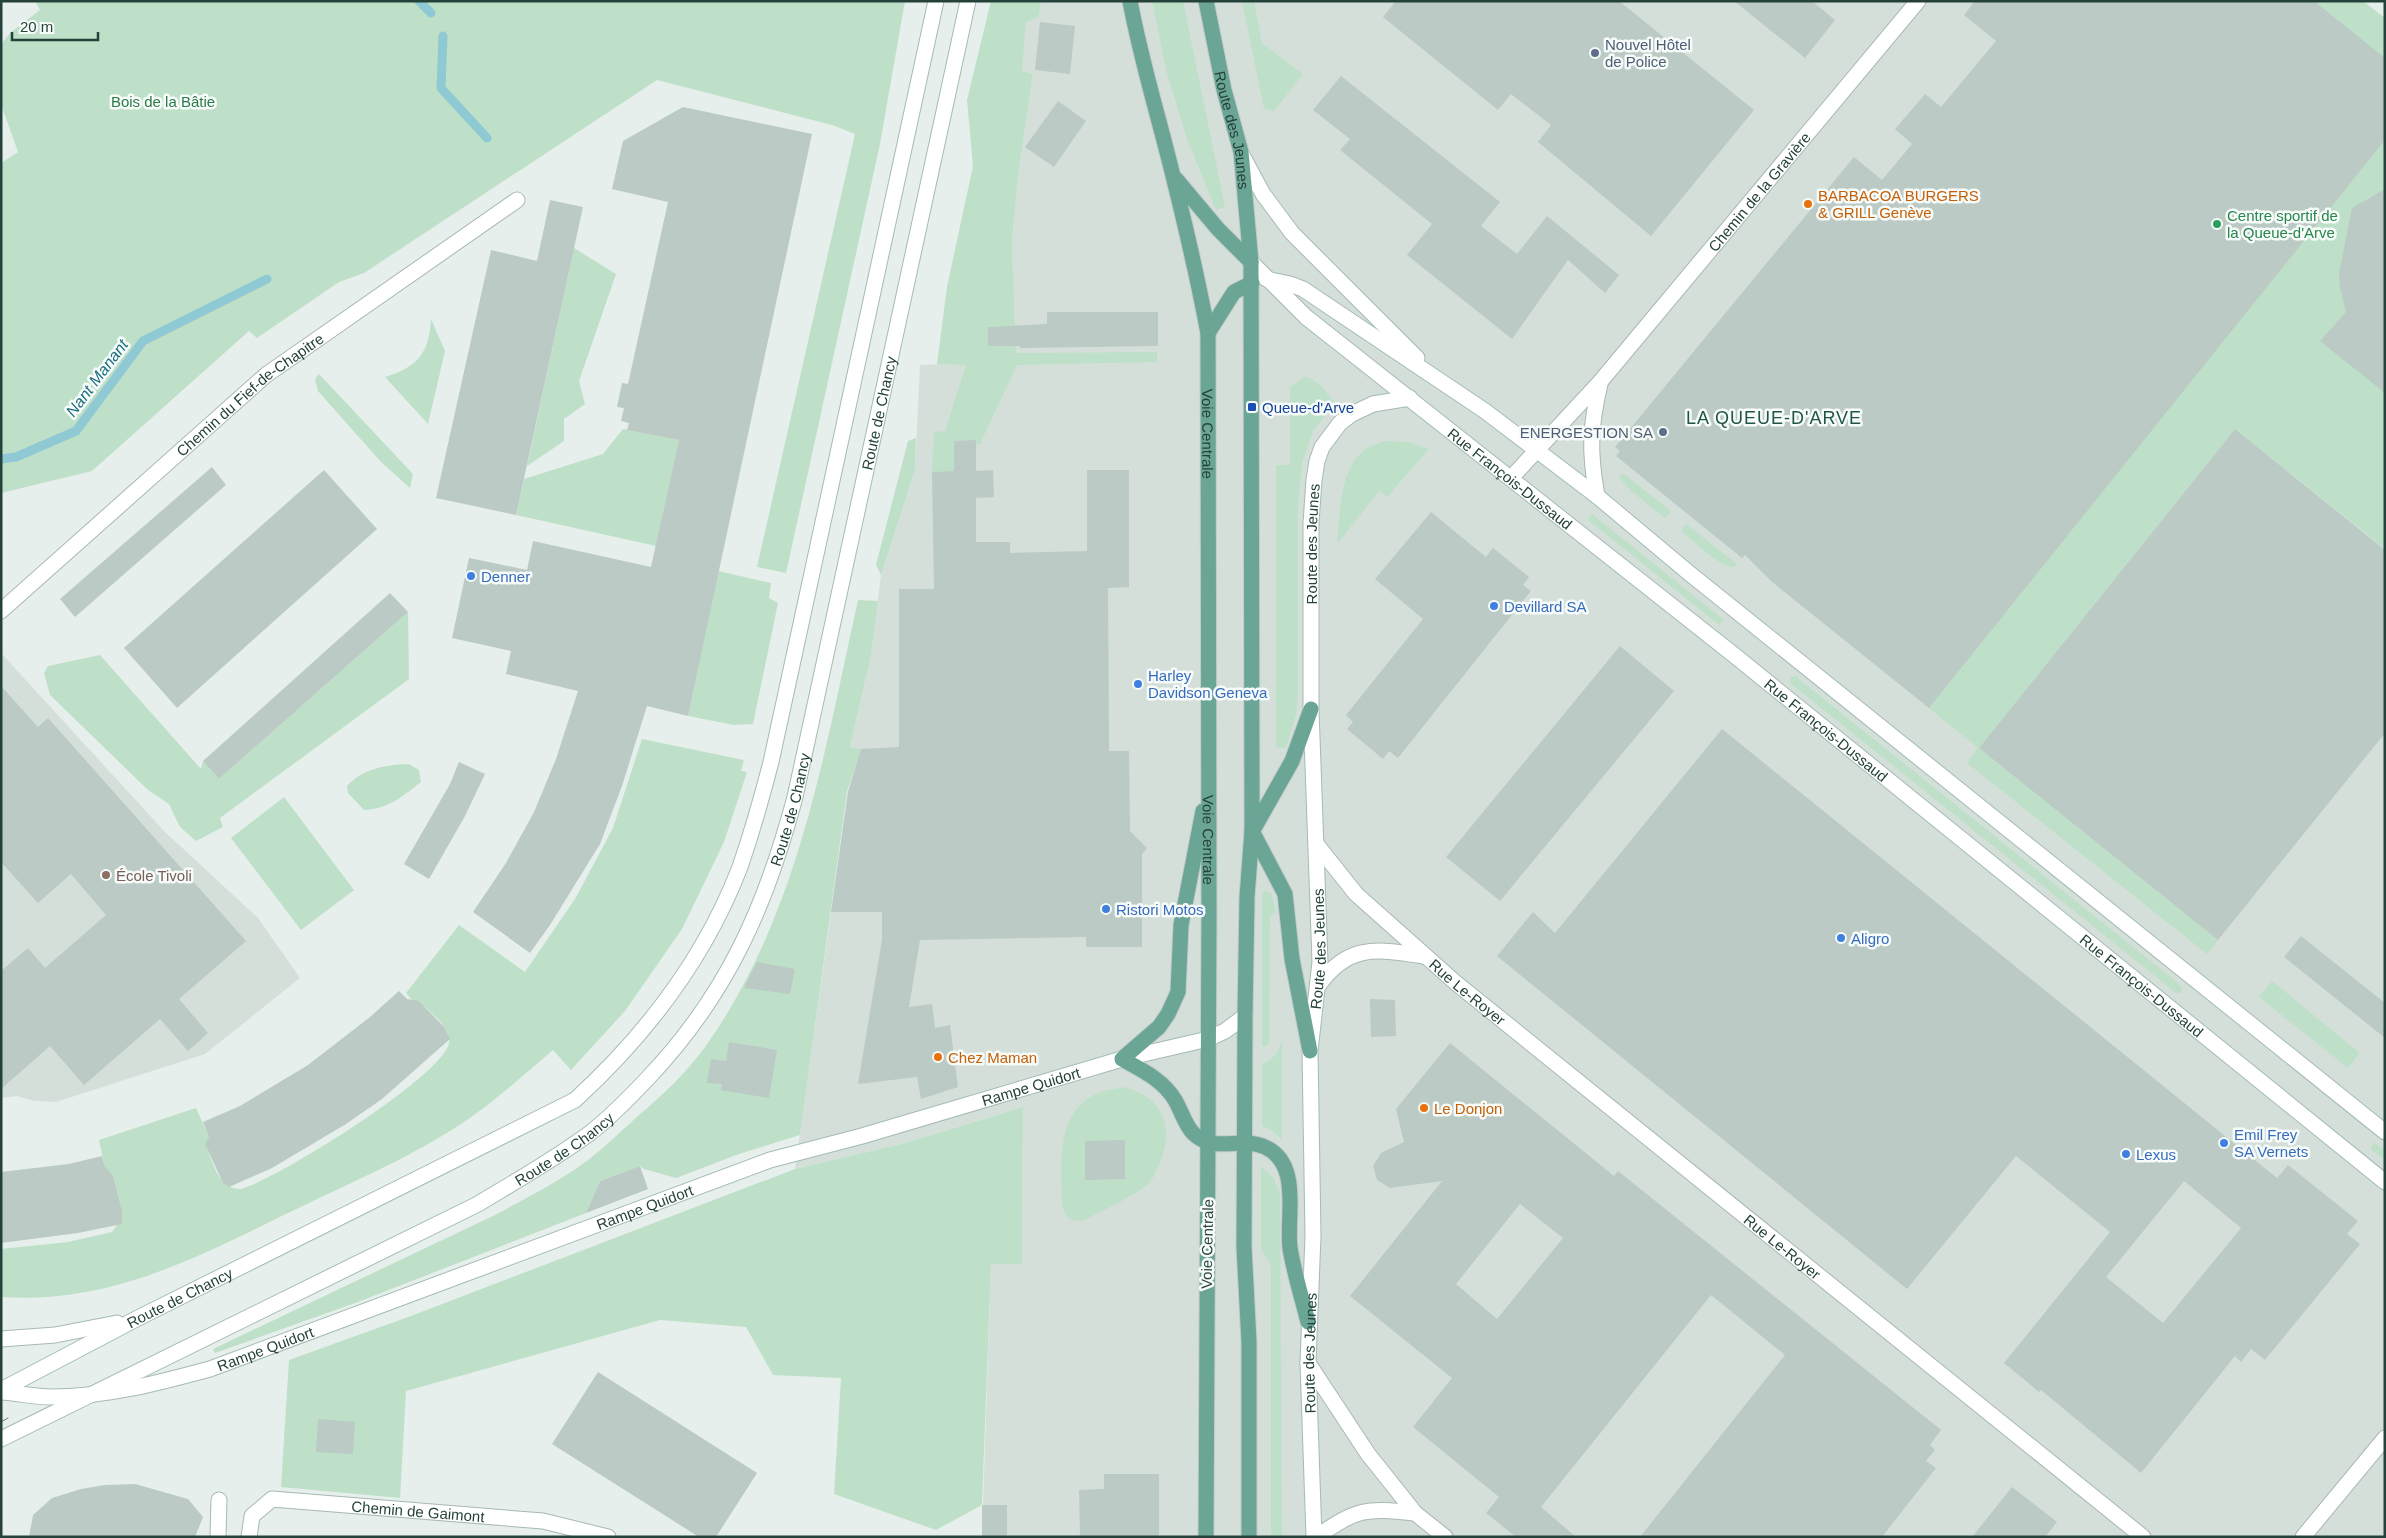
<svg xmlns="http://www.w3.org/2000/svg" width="2386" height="1538" viewBox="0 0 2386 1538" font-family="Helvetica,sans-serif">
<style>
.built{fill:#d4dfda}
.green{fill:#bfe0c8}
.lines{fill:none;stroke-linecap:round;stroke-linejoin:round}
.stream{stroke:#8ec9d4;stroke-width:9}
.building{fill:#bbcac4;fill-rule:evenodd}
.street-casing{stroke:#a8b8b2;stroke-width:17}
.secondary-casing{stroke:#a4bbb3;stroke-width:17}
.primary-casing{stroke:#c2cac8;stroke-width:17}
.street{stroke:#fff;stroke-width:15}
.secondary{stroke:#fff;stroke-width:15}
.primary{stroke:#6aa596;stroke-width:15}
.tram{stroke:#5f7d75;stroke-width:1}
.service-dot{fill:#5c6f8a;stroke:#f7fbf9;stroke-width:2}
.food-dot{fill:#e8710a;stroke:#f7fbf9;stroke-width:2}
.leisure-dot{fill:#2e9e5b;stroke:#f7fbf9;stroke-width:2}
.transit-dot{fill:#1a4fb4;stroke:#f7fbf9;stroke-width:2}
.shop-dot{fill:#3f7fe0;stroke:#f7fbf9;stroke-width:2}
.education-dot{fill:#8d6e63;stroke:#f7fbf9;stroke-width:2}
.labels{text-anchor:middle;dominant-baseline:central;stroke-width:5;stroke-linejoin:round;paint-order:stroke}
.service-label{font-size:15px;fill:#4e5e75;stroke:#f7fbf9;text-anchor:start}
.park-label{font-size:15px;fill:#2d7a4b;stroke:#f7fbf9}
.street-label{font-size:15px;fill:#24423a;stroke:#f7fbf9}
.food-label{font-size:15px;fill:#c56008;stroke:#f7fbf9;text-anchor:start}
.leisure-label{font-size:15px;fill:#27864d;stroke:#f7fbf9;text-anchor:start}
.transit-label{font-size:15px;fill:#164399;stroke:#f7fbf9;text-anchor:start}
.shop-label{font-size:15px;fill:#366cbe;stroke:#f7fbf9;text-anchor:start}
.education-label{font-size:15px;fill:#785e54;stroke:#f7fbf9;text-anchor:start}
.water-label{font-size:16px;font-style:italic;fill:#1c6f80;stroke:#f7fbf9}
.quarter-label{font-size:18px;letter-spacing:1px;fill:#1f5548;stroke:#f7fbf9}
</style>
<rect width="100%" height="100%" fill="#e6efeb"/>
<g class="built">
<path d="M 1041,1 L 2229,1 L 1765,575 L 1979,748 L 2235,429 L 2385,549 L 2385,1537 L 982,1537 L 991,1264 L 1022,1264 L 1023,1107 L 905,1143 L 795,1169 L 848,792 L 860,749 L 850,747 L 871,656 L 881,575 L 915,470 L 920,365 L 1016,361 L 1012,243 L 1018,177 L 1033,74 L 1021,71 L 1026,21 L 1039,17 Z"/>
<path d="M 1,653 L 164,831 L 258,918 L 300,978 L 205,1054 L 56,1102 L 34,1101 L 17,1096 L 1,1098 Z"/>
</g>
<g class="green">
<path d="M 35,1 L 905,1 L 880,144 L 786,573 L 757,567 L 855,134 L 832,125 L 657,80 L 364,273 L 339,282 L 257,338 L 249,331 L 92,471 L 1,493 L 1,163 L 18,152 L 1,104 L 1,44 L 11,32 L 40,10 Z"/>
<path d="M 991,1 L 1041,1 L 1039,17 L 1026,22 L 1022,71 L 1033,74 L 1018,177 L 1012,243 L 1016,353 L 1157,352 L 1157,362 L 1017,365 L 980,444 L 976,444 L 976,440 L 954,441 L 954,471 L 932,472 L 934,432 L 945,431 L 966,365 L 937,364 L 947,287 L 973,166 L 967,100 Z"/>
<path d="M 1152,1 L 1183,1 L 1225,207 L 1216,210 L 1187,139 L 1167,73 Z"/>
<path d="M 1242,1 L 1254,1 L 1262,43 L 1303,74 L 1274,111 L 1264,109 Z"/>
<path d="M 2229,1 L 2363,1 L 2385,18 L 2385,549 L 2235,429 L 1979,748 L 2218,940 L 2207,954 L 1967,763 L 1978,748 L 1765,575 Z"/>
<path d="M 574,248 L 616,274 L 579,381 L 585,404 L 564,419 L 564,441 L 527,466 Z"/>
<path d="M 431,319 L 445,351 L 428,424 L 385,377 C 418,367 429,353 431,319 Z"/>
<path d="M 319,374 L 413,474 L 410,488 L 381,462 L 318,391 L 315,379 Z"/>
<path d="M 1304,377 C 1318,378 1326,393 1335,403 L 1313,431 L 1302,463 L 1298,512 L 1298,691 L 1296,715 L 1286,748 L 1276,747 L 1276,465 L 1290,465 L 1290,387 Z"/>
<path d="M 623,429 L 679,440 L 656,546 L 516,515 L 524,479 L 603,454 Z"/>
<path d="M 916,438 L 915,470 L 881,575 L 876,565 L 908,441 Z"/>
<path d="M 1384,441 L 1408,442 L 1429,449 L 1387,497 L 1379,491 L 1337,544 C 1340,515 1339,467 1366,449 C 1371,445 1379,444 1384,441 Z"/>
<path d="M 1623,473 L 1671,511 L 1665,518 L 1631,491 L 1619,477 Z"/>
<path d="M 1592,514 L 1724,620 L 1719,625 L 1588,520 Z"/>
<path d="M 1686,524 L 1737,564 L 1734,567 C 1723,570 1691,539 1681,531 Z"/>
<path d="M 718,571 L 771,583 L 769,598 L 778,603 L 753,724 L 734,725 L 688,716 Z"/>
<path d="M 858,600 L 878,601 L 871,656 L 850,747 L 861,749 L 847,792 L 800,1135 L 739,1154 L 676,1178 L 644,1169 L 640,1166 L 600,1181 L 586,1213 L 358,1302 L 215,1353 L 213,1349 L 497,1214 C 528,1197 560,1181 588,1160 C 606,1146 622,1130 639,1115 C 663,1095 686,1073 705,1047 C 798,917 824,754 858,600 Z"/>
<path d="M 408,612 L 409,679 L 220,818 L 223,827 L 196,841 L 180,827 L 169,804 L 148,790 L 50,695 L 44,673 L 48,666 L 100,655 L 201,769 L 203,761 L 219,779 Z"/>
<path d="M 1795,676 L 2178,983 L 2182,988 L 2181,993 L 2176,993 L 1790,683 L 1790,677 Z"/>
<path d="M 642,739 L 744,760 L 741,771 L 747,772 L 724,842 L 682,929 L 625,1011 L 571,1070 L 553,1050 C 527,1072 502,1095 474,1115 C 425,1150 366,1176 311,1202 C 210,1250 118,1305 1,1297 L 1,1249 L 68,1242 L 112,1232 L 122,1219 L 122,1210 L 113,1176 L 106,1172 L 99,1140 L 196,1108 L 210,1139 L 206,1146 C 214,1164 218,1189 241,1189 C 276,1180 443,1076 449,1043 C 451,1026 429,1012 419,1001 L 413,1001 L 406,993 L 459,925 L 525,972 L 575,899 L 613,828 Z"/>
<path d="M 409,764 L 419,770 L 421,782 C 403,796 388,809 364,810 L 348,793 L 347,786 C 364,768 385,765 409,764 Z"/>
<path d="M 284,797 L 354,890 L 301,930 L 231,838 Z"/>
<path d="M 1265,891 L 1271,893 L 1276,913 L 1270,915 L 1269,1043 L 1266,1047 L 1262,1046 L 1262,894 Z"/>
<path d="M 2272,981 L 2360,1053 L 2348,1068 L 2259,997 Z"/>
<path d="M 1282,1040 L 1282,1140 L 1270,1129 L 1262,1126 L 1262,1064 C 1274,1059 1278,1053 1282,1040 Z"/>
<path d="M 1123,1087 C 1164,1096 1176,1130 1158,1167 C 1155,1172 1153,1180 1148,1184 C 1133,1197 1103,1210 1085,1220 L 1073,1221 L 1066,1215 L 1062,1206 C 1062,1167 1054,1114 1096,1094 C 1104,1090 1115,1089 1123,1087 Z"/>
<path d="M 1023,1107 L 1022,1264 L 991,1264 L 982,1505 L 936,1530 L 834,1494 L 841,1378 L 773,1375 L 746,1327 L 660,1320 L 406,1391 L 400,1498 L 281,1487 L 289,1360 L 411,1316 L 795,1169 L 905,1143 Z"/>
<path d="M 2373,1142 L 2385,1150 L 2385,1160 L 2371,1149 Z"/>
<path d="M 1261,1167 L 1273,1177 L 1280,1193 L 1282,1537 L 1271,1537 L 1271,1265 L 1261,1249 Z"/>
</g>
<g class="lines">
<g class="stream">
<path d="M 419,1 L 431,13"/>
<path d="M 443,36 L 441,88 L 487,138"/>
<path d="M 1,459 L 16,457 L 76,431 L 143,341 L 267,279"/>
</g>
</g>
<g class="building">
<path d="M 1396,1 L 1619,1 L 1754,110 L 1651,236 L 1538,142 L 1551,125 L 1511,94 L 1498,110 L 1383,17 Z"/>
<path d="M 1734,1 L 1812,1 L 1835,20 L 1805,58 Z"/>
<path d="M 1975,1 L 2314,1 L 2385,58 L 2385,140 L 1929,708 L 1771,581 L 1745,555 L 1742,558 L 1616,456 L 1620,451 L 1615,447 L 1854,157 L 1882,180 L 1912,144 L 1895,129 L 1925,94 L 1941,107 L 1996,41 L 1964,15 Z"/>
<path d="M 1040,22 L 1075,26 L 1070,74 L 1035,70 Z"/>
<path d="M 1341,76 L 1500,202 L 1481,226 L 1517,254 L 1547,216 L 1619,275 L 1605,293 L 1568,260 L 1512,339 L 1407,255 L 1432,224 L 1340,150 L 1350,139 L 1313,110 Z"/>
<path d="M 1058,101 L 1086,121 L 1054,167 L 1025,147 Z"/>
<path d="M 683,107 L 812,134 L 688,716 L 647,706 L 622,786 L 600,844 L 550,925 L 530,953 L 473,912 L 506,863 L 534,812 L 556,759 L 578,691 L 506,674 L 511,651 L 452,638 L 469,558 L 527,570 L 533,541 L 651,567 L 679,440 L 627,430 L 629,423 L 621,421 L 624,408 L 617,407 L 622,383 L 628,384 L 668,202 L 612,189 L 623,141 Z"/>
<path d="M 2385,189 L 2385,393 L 2320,341 L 2346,312 L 2340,288 L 2339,274 L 2352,208 Z"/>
<path d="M 550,200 L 583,207 L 516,515 L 436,498 L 491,250 L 537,261 Z"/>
<path d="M 1047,312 L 1158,312 L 1158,346 L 1020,348 L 1020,346 L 988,346 L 988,327 L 1047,324 Z"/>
<path d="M 2235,429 L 2385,550 L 2385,733 L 2218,940 L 1979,748 Z"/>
<path d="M 976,440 L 976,471 L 993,470 L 994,497 L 976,498 L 976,542 L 1010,542 L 1010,553 L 1087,551 L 1087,470 L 1129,470 L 1129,587 L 1108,588 L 1109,751 L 1129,751 L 1130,831 L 1147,848 L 1142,854 L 1142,947 L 1086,947 L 1086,937 L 920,940 L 909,1007 L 932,1004 L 935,1028 L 950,1025 L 958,1087 L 921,1099 L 917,1077 L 858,1084 L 882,940 L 882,912 L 831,912 L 848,792 L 861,749 L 899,747 L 899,589 L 934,589 L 932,472 L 954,471 L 954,441 Z"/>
<path d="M 212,467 L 226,485 L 75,617 L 60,599 Z"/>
<path d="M 324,470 L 377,529 L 177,708 L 124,648 Z"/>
<path d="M 1431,512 L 1486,557 L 1493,548 L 1529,577 L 1523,585 L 1531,591 L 1398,758 L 1389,751 L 1383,759 L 1347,729 L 1353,722 L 1346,715 L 1423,619 L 1375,579 Z"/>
<path d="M 390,593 L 408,612 L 219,779 L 203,761 Z"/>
<path d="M 1620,646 L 1674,691 L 1500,901 L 1446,857 Z"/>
<path d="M 1,686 L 38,727 L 48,718 L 246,941 L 179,999 L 208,1033 L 188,1051 L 160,1019 L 84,1085 L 50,1046 L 1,1089 L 1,971 L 28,948 L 45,968 L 106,915 L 71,874 L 38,903 L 1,862 Z"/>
<path d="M 1722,729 L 2277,1178 L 2288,1165 L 2358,1221 L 2347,1234 L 2360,1244 L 2265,1360 L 2251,1349 L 2241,1362 L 2235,1356 L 2141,1473 L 2041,1390 L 2039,1392 L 2004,1363 L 2110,1232 L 2016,1156 L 1907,1289 L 1497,956 L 1533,912 L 1555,933 ZM 2184,1181 L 2241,1228 L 2163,1323 L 2106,1277 Z"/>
<path d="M 459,762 L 485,774 L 465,816 L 429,879 L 404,864 L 450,784 Z"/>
<path d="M 2301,936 L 2385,1003 L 2385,1038 L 2284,957 Z"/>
<path d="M 757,962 L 795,969 L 790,994 L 744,988 Z"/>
<path d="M 399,991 L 407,999 L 419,1001 L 445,1028 L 450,1039 L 382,1099 L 346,1124 L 272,1168 L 229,1187 L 223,1183 L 205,1144 L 209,1137 L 203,1122 L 240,1106 L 308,1065 L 370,1017 Z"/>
<path d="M 1370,999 L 1395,1000 L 1396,1036 L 1371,1037 Z"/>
<path d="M 729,1042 L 777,1050 L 769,1098 L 721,1090 L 722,1084 L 707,1083 L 711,1059 L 726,1061 Z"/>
<path d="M 1450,1043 L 1614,1176 L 1618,1171 L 1941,1430 L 1930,1445 L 1935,1450 L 1926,1461 L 1936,1468 L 1882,1537 L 1640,1537 L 1785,1355 L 1711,1295 L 1541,1507 L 1576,1537 L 1516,1537 L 1486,1513 L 1499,1497 L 1413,1427 L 1452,1378 L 1350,1296 L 1442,1181 L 1390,1188 L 1377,1180 L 1373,1166 L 1381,1153 L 1404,1142 L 1396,1109 ZM 1520,1204 L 1563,1238 L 1497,1319 L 1456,1284 Z"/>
<path d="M 1125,1140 L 1125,1179 L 1085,1180 L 1085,1141 Z"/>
<path d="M 102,1156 L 105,1167 L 113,1176 L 122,1210 L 122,1224 L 78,1233 L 1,1243 L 1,1172 L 69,1164 Z"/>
<path d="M 640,1166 L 648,1189 L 586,1213 L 600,1181 Z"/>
<path d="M 598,1372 L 757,1473 L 716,1537 L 699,1537 L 552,1444 Z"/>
<path d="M 318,1419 L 355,1422 L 353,1454 L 316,1452 Z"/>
<path d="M 1104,1474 L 1159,1474 L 1159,1537 L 1080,1537 L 1079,1490 L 1104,1489 Z"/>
<path d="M 135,1484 L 188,1499 L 203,1517 L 195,1537 L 29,1537 L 33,1515 L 52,1498 L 81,1489 L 105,1485 Z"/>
<path d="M 2012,1487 L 2057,1522 L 2045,1537 L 1972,1537 Z"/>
<rect x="982" y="1505" width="25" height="32"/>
</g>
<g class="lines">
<defs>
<g id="street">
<path id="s1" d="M 1511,478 L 1600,382 L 1918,1"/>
<path d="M 1597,496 C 1589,451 1590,427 1600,384"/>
<path id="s2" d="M 1,611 L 266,375 L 517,200"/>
<path id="s3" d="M 1317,845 L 1356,894 L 1456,983 L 2143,1537"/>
<path d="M 1318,986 C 1348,943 1377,949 1424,956"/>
<path d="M 1308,1363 L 1368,1454 L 1415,1513 L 1445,1537"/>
<path d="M 218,1537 L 219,1500"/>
<path id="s4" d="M 249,1537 L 252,1516 L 272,1499 L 543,1521 L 608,1537"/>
<path d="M 1316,1537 C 1359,1508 1364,1508 1415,1513"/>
<path d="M 2303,1537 L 2385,1438"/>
</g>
<g id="secondary">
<path d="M 1242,155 L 1263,194 L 1292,233 L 1417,358"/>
<path id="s5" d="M 1251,262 L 1306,317 L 1734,655 L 2385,1182"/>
<path d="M 1266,279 L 1290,284 L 1303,289 L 1485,411 L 1597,496 L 1689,573 L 2385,1132"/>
<path d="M 1,1339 L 55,1335 L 117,1323"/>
<path id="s6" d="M 1,1390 L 138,1318 L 575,1100 C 646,1035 705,958 740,867 C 752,832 762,797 771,762 L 936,1"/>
<path id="s7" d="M 1,1392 C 18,1393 35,1397 51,1397 C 106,1397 158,1383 210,1369 L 770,1160 L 862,1136 L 1122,1059 L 1208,1039 L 1225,1031 L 1245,1016"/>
<path id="s8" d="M 1,1439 L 478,1204 C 516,1181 555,1159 590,1133 C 611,1117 630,1097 648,1078 C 727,995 766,906 795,797 L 968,1"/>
<path id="s9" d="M 1314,1537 L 1308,1363 L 1313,1236 L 1310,1051 L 1320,962 L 1311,709 L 1311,523 L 1314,480 L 1317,461 L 1322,447 L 1340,423 L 1352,414 L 1373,404 L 1410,398"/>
</g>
<g id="primary">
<path id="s10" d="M 1130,1 C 1141,61 1159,118 1173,176 C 1186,228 1198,280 1208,333 L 1209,917 L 1206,1537"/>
<path id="s11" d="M 1206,1 L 1224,90 L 1241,152 L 1251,262 L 1252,831 L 1247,897 L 1245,1016 L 1244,1247 L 1249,1342 L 1249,1537"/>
<path d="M 1176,179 L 1218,229 L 1251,262"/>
<path d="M 1208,333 L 1234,292 L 1252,283"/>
<path d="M 1203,811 L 1181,925 L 1178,992 L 1168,1014 L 1159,1027 L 1122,1059 C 1142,1070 1163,1080 1175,1100 C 1181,1110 1185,1125 1193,1133 C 1214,1154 1240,1136 1265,1147 C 1302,1164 1286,1217 1290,1248 C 1294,1273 1302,1298 1308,1322"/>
<path d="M 1253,830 L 1292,761 L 1311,709"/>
<path d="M 1252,831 L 1285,894 L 1292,959 L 1310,1051"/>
</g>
</defs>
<use href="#street" class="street-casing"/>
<use href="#secondary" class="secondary-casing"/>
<use href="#primary" class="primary-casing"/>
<use href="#street" class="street"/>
<use href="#secondary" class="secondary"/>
<use href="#primary" class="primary"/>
<path class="tram" d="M 1,1422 L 8,1418"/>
</g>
<g class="service-dot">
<circle cx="1595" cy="53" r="5"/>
<circle cx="1663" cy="432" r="5"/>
</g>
<g class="food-dot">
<circle cx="1808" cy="204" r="5"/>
<circle cx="938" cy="1057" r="5"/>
<circle cx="1424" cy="1108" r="5"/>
</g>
<circle class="leisure-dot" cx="2217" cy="224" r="5"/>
<rect class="transit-dot" x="1247" y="402" width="10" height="10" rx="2.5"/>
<g class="shop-dot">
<circle cx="471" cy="576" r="5"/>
<circle cx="1494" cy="606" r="5"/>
<circle cx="1138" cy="684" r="5"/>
<circle cx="1106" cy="909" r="5"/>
<circle cx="1841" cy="938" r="5"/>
<circle cx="2224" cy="1143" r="5"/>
<circle cx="2126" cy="1154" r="5"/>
</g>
<circle class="education-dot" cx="106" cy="875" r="5"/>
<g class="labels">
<g class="service-label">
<text x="1605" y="44">Nouvel Hôtel<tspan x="1605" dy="17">de Police</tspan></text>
<text x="1653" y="432" text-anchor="end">ENERGESTION SA</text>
</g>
<g class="park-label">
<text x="163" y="101">Bois de la Bâtie</text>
</g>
<g class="street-label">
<text stroke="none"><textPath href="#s11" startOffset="132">Route des Jeunes</textPath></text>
<text stroke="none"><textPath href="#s1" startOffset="379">Chemin de la Gravière</textPath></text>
<text stroke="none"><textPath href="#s2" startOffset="330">Chemin du Fief-de-Chapitre</textPath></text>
<text stroke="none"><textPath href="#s8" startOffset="1458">Route de Chancy</textPath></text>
<text stroke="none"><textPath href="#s10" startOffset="442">Voie Centrale</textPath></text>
<text stroke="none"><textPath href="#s5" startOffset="338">Rue François-Dussaud</textPath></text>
<text stroke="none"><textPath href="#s9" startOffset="994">Route des Jeunes</textPath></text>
<text stroke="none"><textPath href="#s5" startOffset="742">Rue François-Dussaud</textPath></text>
<text stroke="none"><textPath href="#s8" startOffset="1052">Route de Chancy</textPath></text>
<text stroke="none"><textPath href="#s10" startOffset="848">Voie Centrale</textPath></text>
<text stroke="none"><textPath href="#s9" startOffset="589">Route des Jeunes</textPath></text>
<text stroke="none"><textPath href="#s5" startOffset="1148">Rue François-Dussaud</textPath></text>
<text stroke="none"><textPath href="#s3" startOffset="211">Rue Le-Royer</textPath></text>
<text stroke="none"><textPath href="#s7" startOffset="1081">Rampe Quidort</textPath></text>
<text stroke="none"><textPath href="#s8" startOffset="634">Route de Chancy</textPath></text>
<text stroke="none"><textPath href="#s7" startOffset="676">Rampe Quidort</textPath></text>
<text transform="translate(1207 1244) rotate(-89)">Voie Centrale</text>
<text stroke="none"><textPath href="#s3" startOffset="616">Rue Le-Royer</textPath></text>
<text stroke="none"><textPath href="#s6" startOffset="201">Route de Chancy</textPath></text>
<text stroke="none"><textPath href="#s7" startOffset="271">Rampe Quidort</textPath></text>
<text stroke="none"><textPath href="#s9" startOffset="184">Route des Jeunes</textPath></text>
<text stroke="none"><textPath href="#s4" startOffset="194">Chemin de Gaimont</textPath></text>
</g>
<g class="food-label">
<text x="1818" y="195">BARBACOA BURGERS<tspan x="1818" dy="17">&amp; GRILL Genève</tspan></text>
<text x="948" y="1057">Chez Maman</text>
<text x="1434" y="1108">Le Donjon</text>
</g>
<g class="leisure-label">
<text x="2227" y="215">Centre sportif de<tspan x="2227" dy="17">la Queue-d'Arve</tspan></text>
</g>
<g class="transit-label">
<text x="1262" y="407">Queue-d'Arve</text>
</g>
<g class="shop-label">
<text x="481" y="576">Denner</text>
<text x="1504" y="606">Devillard SA</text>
<text x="1148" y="675">Harley<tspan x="1148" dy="17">Davidson Geneva</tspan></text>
<text x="1116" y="909">Ristori Motos</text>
<text x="1851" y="938">Aligro</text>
<text x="2234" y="1134">Emil Frey<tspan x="2234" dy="17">SA Vernets</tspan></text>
<text x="2136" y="1154">Lexus</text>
</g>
<g class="education-label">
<text x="116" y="875">École Tivoli</text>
</g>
<g class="water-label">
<text transform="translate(97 378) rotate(-53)">Nant Manant</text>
</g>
<g class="quarter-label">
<text x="1774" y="418">LA QUEUE-D'ARVE</text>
</g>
</g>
<rect width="2386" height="1538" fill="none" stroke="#24423a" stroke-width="5"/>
<path d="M12 32v8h86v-8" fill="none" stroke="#24423a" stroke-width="2.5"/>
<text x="20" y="32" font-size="15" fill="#24423a" stroke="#f7fbf9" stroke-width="4" paint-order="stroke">20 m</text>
</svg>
